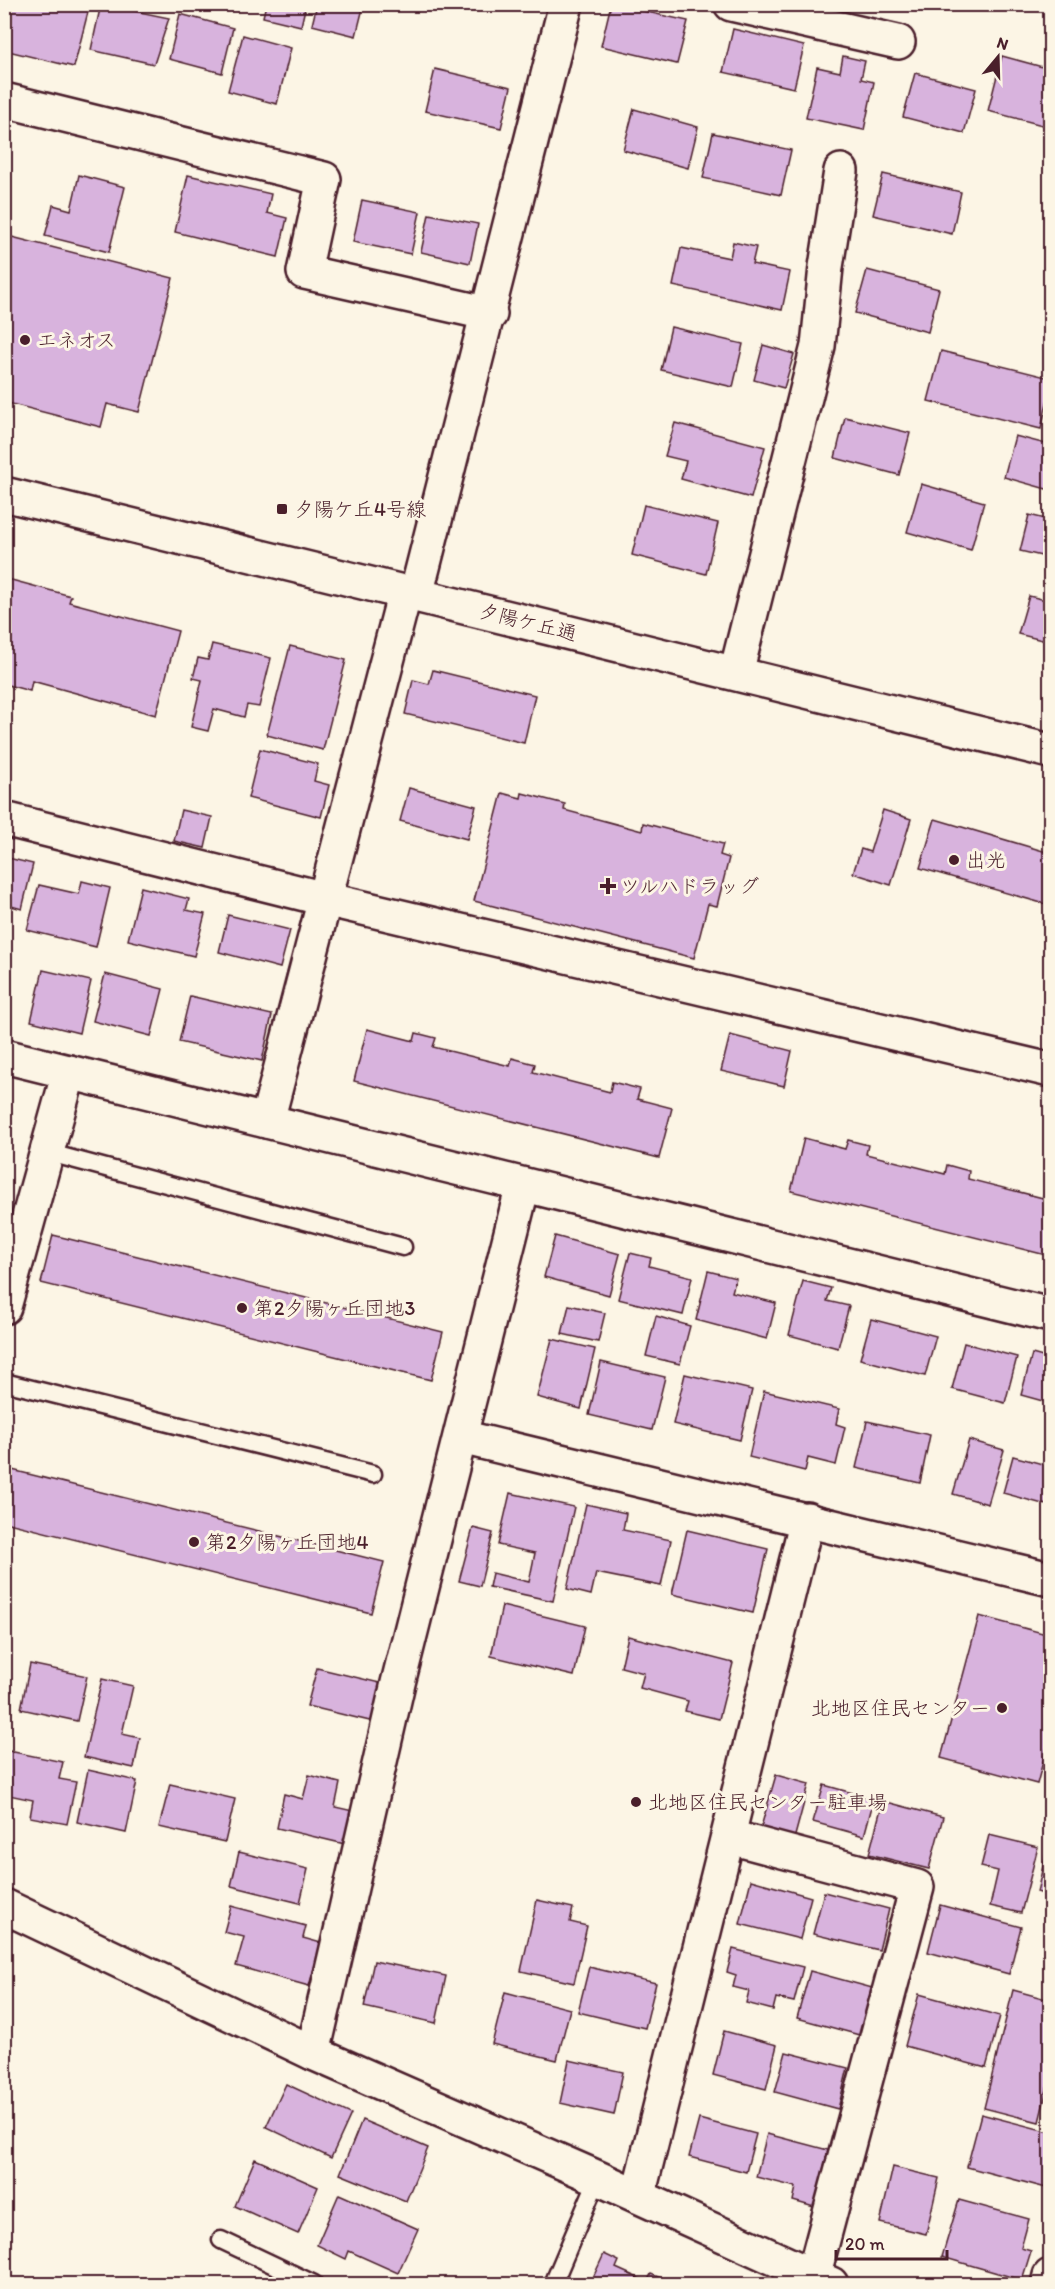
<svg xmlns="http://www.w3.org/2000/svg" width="1055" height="2289" viewBox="0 0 1055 2289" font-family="Itim,'Klee One',sans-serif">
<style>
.building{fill:#d8b3dd;stroke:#4a1f2b;stroke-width:1.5}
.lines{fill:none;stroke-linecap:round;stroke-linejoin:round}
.lane-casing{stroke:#4a1f2b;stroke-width:21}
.street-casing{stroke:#4a1f2b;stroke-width:38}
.secondary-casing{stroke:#4a1f2b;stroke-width:38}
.lane{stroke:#fcf5e5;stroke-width:16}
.street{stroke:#fcf5e5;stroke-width:33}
.secondary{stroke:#fcf5e5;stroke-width:33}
.poi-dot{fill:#4a1f2b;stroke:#fcf5e5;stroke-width:2}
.labels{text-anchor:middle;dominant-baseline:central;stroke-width:6;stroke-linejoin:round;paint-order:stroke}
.poi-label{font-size:20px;fill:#4a1f2b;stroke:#fcf5e5;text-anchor:start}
.street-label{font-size:20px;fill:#4a1f2b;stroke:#fcf5e5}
</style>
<rect width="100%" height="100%" fill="#fcf5e5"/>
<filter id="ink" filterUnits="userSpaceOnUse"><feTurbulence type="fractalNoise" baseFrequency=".0167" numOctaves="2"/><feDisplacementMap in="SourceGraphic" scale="12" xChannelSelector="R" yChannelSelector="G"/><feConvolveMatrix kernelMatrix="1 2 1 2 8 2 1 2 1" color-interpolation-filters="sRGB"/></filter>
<g filter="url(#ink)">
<g class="building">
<path d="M 4,4 L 90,4 L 74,67 L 4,50 Z"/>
<path d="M 101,4 L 169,18 L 154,64 L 91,50 Z"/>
<path d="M 266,4 L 306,4 L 301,26 L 263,17 Z"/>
<path d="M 317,4 L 364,4 L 356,36 L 312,25 Z"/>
<path d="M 611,4 L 688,21 L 677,64 L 601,46 Z"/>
<path d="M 180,14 L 233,28 L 222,73 L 169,59 Z"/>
<path d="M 733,29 L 804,46 L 794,88 L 723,72 Z"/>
<path d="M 243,35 L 291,48 L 277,104 L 228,91 Z"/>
<path d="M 843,56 L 865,61 L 861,79 L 874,82 L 864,130 L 806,118 L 817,67 L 840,72 Z"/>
<path d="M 1002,56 L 1050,69 L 1050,127 L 988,111 Z"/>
<path d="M 435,69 L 511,87 L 501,128 L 425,111 Z"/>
<path d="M 915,73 L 976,89 L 964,133 L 903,117 Z"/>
<path d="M 634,109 L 698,127 L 688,168 L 623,150 Z"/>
<path d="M 713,133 L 791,150 L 781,195 L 703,178 Z"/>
<path d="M 883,174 L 961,192 L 952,234 L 873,215 Z"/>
<path d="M 79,175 L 125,187 L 109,252 L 45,236 L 53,205 L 71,210 Z"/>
<path d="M 188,175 L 271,194 L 267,213 L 287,218 L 278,257 L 175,232 Z"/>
<path d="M 362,200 L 420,212 L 411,254 L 353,242 Z"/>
<path d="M 429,214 L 478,224 L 470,263 L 421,252 Z"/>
<path d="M 4,235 L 173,278 L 139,412 L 107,404 L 101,427 L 4,402 Z"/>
<path d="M 733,242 L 756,247 L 752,264 L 790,272 L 782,310 L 673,286 L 681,248 L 730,258 Z"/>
<path d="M 867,270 L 939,289 L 928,332 L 855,313 Z"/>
<path d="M 671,327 L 743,344 L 733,387 L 661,370 Z"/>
<path d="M 763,345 L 794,354 L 784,388 L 754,380 Z"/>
<path d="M 941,351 L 1050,378 L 1050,390 L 1041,429 L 928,401 Z"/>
<path d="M 845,417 L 910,433 L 899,475 L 835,458 Z"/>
<path d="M 675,423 L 765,447 L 751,498 L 681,479 L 686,461 L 665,456 Z"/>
<path d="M 1015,436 L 1050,445 L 1050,490 L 1004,477 Z"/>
<path d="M 921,484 L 984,502 L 971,550 L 907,532 Z"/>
<path d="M 644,505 L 718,523 L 706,574 L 632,555 Z"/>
<path d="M 1029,515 L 1050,520 L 1050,558 L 1020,551 Z"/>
<path d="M 4,578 L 71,596 L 69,602 L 178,631 L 156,715 L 32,681 L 30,691 L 4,684 Z"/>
<path d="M 1029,596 L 1050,601 L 1050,642 L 1018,634 Z"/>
<path d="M 212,644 L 271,658 L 259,707 L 247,705 L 244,717 L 214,709 L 208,731 L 191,727 L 202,680 L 193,678 L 198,658 L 208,660 Z"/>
<path d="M 290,646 L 346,660 L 323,750 L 267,735 Z"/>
<path d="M 433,670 L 535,695 L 524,743 L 405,714 L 413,680 L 429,684 Z"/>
<path d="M 260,749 L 318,764 L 314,781 L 329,785 L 321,817 L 248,798 Z"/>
<path d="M 409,788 L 476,806 L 467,839 L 400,821 Z"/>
<path d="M 502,793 L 521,798 L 522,793 L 565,804 L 564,810 L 642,831 L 643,823 L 723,844 L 720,855 L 729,858 L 717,906 L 708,904 L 694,958 L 474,901 Z"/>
<path d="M 181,810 L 212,817 L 205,848 L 174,841 Z"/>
<path d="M 883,810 L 911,819 L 891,885 L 853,873 L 861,849 L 870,852 Z"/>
<path d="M 935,819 L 1050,853 L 1050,886 L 1045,904 L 920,868 Z"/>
<path d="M 4,857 L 33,864 L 22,909 L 4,904 Z"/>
<path d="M 82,881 L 110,888 L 96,947 L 27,930 L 39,885 L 79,894 Z"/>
<path d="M 141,887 L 189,899 L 186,910 L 205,914 L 194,956 L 128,940 Z"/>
<path d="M 228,915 L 290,930 L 280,968 L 219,952 Z"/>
<path d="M 43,970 L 91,981 L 79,1033 L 31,1021 Z"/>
<path d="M 105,974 L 163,989 L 151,1036 L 93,1021 Z"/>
<path d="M 190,996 L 272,1015 L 262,1061 L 179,1042 Z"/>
<path d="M 367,1029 L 414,1041 L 416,1033 L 436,1038 L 433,1047 L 510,1066 L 512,1058 L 535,1064 L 533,1072 L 610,1092 L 612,1082 L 640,1089 L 637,1099 L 672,1108 L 659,1158 L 354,1081 Z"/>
<path d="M 730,1035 L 792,1051 L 784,1086 L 721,1071 Z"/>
<path d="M 804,1138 L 845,1149 L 848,1140 L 868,1145 L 866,1154 L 945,1174 L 947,1165 L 969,1171 L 968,1179 L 1043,1198 L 1045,1189 L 1050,1191 L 1050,1256 L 791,1191 Z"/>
<path d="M 53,1235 L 443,1332 L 431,1380 L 41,1283 Z"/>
<path d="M 555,1236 L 620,1254 L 609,1295 L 544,1277 Z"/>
<path d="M 630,1253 L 651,1258 L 649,1266 L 692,1277 L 683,1315 L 618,1299 Z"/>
<path d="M 708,1271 L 736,1278 L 732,1292 L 776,1303 L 767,1339 L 696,1320 Z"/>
<path d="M 803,1281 L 831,1288 L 827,1301 L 849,1306 L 838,1348 L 789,1335 Z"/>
<path d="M 569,1305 L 605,1313 L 598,1342 L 562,1334 Z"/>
<path d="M 656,1316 L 690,1326 L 680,1364 L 646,1356 Z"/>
<path d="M 871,1319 L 936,1336 L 925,1376 L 860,1359 Z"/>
<path d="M 552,1339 L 595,1349 L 581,1409 L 537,1397 Z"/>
<path d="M 964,1343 L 1017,1357 L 1005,1403 L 952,1389 Z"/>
<path d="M 1032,1354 L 1050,1359 L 1050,1403 L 1021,1395 Z"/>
<path d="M 601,1362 L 665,1377 L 652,1430 L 589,1415 Z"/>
<path d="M 685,1374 L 752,1390 L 740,1440 L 673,1424 Z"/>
<path d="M 764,1391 L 839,1409 L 836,1424 L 845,1427 L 836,1465 L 808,1458 L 805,1471 L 749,1457 Z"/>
<path d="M 867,1421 L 930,1435 L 920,1483 L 856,1468 Z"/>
<path d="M 969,1440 L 1004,1450 L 988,1504 L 953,1494 Z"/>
<path d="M 1013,1456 L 1050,1466 L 1050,1506 L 1003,1493 Z"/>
<path d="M 4,1468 L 384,1562 L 371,1613 L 4,1522 Z"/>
<path d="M 510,1493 L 574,1507 L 553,1601 L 489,1587 L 492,1573 L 529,1582 L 535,1553 L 498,1545 Z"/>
<path d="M 586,1504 L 626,1513 L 623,1530 L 671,1540 L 661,1586 L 596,1573 L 591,1595 L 567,1589 Z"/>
<path d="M 473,1528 L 493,1533 L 480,1586 L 459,1581 Z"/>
<path d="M 687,1530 L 768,1549 L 753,1613 L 672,1594 Z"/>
<path d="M 502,1606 L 585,1626 L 574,1676 L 491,1656 Z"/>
<path d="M 979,1616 L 1050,1635 L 1050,1735 L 1037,1784 L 941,1758 Z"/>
<path d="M 628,1636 L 733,1663 L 719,1719 L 685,1711 L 688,1701 L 640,1688 L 644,1673 L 621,1667 Z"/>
<path d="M 30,1664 L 87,1676 L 77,1721 L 21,1709 Z"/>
<path d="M 317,1668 L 384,1684 L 374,1722 L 307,1706 Z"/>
<path d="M 102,1679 L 133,1686 L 122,1734 L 140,1738 L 134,1768 L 84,1757 Z"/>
<path d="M 4,1750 L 63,1762 L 59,1779 L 76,1782 L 67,1824 L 30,1817 L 33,1800 L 4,1794 Z"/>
<path d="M 88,1770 L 137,1781 L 126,1833 L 77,1822 Z"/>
<path d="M 309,1775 L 340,1783 L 335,1807 L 353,1811 L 345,1844 L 277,1828 L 284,1794 L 303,1799 Z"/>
<path d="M 776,1775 L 809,1784 L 793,1843 L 759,1834 Z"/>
<path d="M 170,1784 L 235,1799 L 225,1842 L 159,1827 Z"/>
<path d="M 824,1785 L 874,1799 L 864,1836 L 813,1822 Z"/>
<path d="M 883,1801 L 943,1817 L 929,1869 L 869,1854 Z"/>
<path d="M 989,1835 L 1038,1847 L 1021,1913 L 990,1906 L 998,1871 L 981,1867 Z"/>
<path d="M 1048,1844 L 1050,1844 L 1050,1896 L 1037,1892 Z"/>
<path d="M 239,1852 L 308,1869 L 300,1903 L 231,1886 Z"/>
<path d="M 751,1880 L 811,1897 L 800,1939 L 740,1924 Z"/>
<path d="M 824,1892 L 889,1909 L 879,1950 L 813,1934 Z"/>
<path d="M 537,1900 L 573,1908 L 570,1922 L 587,1926 L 574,1983 L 521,1971 Z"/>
<path d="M 940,1905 L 1021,1927 L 1009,1974 L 928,1952 Z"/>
<path d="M 231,1906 L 306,1926 L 303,1938 L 321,1943 L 309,1986 L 236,1966 L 244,1937 L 224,1932 Z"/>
<path d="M 733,1949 L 803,1967 L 794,2002 L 776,1998 L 773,2010 L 746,2003 L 749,1991 L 733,1987 L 736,1975 L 727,1972 Z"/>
<path d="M 374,1961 L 446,1976 L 436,2023 L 364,2007 Z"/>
<path d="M 589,1967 L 656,1983 L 645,2028 L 578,2012 Z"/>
<path d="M 810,1971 L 876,1989 L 863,2036 L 797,2018 Z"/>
<path d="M 1013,1990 L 1050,2000 L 1050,2077 L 1039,2122 L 984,2108 Z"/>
<path d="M 505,1992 L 570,2009 L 557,2060 L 492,2044 Z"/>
<path d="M 919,1994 L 1000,2016 L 986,2068 L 905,2046 Z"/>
<path d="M 724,2031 L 777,2045 L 766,2089 L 713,2075 Z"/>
<path d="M 786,2052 L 848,2068 L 838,2109 L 775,2092 Z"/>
<path d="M 569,2060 L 623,2072 L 614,2115 L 560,2103 Z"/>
<path d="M 286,2084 L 351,2114 L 331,2158 L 266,2127 Z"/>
<path d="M 981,2114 L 1050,2132 L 1050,2189 L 967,2167 Z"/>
<path d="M 699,2119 L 756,2134 L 746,2172 L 689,2157 Z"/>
<path d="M 362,2120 L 428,2148 L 406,2201 L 340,2174 Z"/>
<path d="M 767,2134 L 828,2150 L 814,2207 L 793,2201 L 796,2187 L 756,2177 Z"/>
<path d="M 255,2159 L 318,2187 L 298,2234 L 235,2206 Z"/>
<path d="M 893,2167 L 939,2178 L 926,2234 L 880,2223 Z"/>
<path d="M 339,2194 L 418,2229 L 398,2273 L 349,2251 L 346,2259 L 317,2245 Z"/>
<path d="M 959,2200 L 1029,2219 L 1021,2248 L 1031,2251 L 1022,2280 L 942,2257 Z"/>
<path d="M 604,2254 L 619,2261 L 616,2268 L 647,2282 L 651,2274 L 675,2284 L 590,2284 Z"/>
</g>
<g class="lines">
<defs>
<g id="lane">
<path d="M 46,1152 L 403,1247"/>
<path d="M 4,1382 L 373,1474"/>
<path d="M 221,2240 L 314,2284"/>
<path d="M 553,2284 L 598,2178"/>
</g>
<g id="street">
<path d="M 731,4 L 898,42"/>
<path d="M 4,100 L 324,179 L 304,272 L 490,314"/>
<path d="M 416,595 L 566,4"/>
<path d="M 736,673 L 818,346 L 826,267 L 841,171"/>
<path d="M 4,819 L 325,899 L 1050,1070"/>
<path d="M 4,1056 L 1050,1315"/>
<path d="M 267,1121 L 405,592"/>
<path d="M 4,1307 L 69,1072"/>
<path d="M 461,1437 L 1050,1579"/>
<path d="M 730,1837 L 917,1887 L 813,2277"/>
<path d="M 4,1906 L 313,2053 L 598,2178 L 831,2284"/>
<path d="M 313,2053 L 398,1683 L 523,1185"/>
<path d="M 638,2196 L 807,1519"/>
<path d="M 1048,2284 L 1050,2276"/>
</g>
<path id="secondary" d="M 4,494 L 1050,751"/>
</defs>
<use href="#lane" class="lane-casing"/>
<use href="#street" class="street-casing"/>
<use href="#secondary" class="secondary-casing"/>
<use href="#lane" class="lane"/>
<use href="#street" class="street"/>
<use href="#secondary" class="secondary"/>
</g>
</g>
<g class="poi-dot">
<circle cx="25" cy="340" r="6"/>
<rect x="276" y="503" width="12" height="12" rx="3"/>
<circle cx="954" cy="860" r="6"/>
<path d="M605 877h6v6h6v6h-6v6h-6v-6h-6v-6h6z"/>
<circle cx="242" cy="1308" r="6"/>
<circle cx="194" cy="1542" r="6"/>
<circle cx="1002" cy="1708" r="6"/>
<circle cx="636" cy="1802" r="6"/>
</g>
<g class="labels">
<g class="poi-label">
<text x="37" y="340">エネオス</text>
<text x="294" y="509">夕陽ケ丘4号線</text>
<text x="966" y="860">出光</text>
<text x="620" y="886">ツルハドラッグ</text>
<text x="254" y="1308">第2夕陽ヶ丘団地3</text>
<text x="206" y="1542">第2夕陽ヶ丘団地4</text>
<text x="990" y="1708" text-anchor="end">北地区住民センター</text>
<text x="648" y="1802">北地区住民センター駐車場</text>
</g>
<g class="street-label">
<text transform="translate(528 622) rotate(14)">夕陽ケ丘通</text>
</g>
</g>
<rect width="1055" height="2289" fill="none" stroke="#fcf5e5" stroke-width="24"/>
<rect x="12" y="12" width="1031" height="2265" fill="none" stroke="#4a1f2b" stroke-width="2" filter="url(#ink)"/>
<g transform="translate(998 57) rotate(19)" stroke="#fcf5e5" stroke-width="4.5" paint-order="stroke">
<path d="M0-4.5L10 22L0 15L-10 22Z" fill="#4a1f2b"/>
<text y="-9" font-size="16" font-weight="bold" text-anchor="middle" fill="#4a1f2b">N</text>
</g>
<path d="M836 2250v9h111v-9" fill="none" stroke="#4a1f2b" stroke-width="3"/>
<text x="845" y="2250" font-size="18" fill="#4a1f2b" stroke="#fcf5e5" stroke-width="4.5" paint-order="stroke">20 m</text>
</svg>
